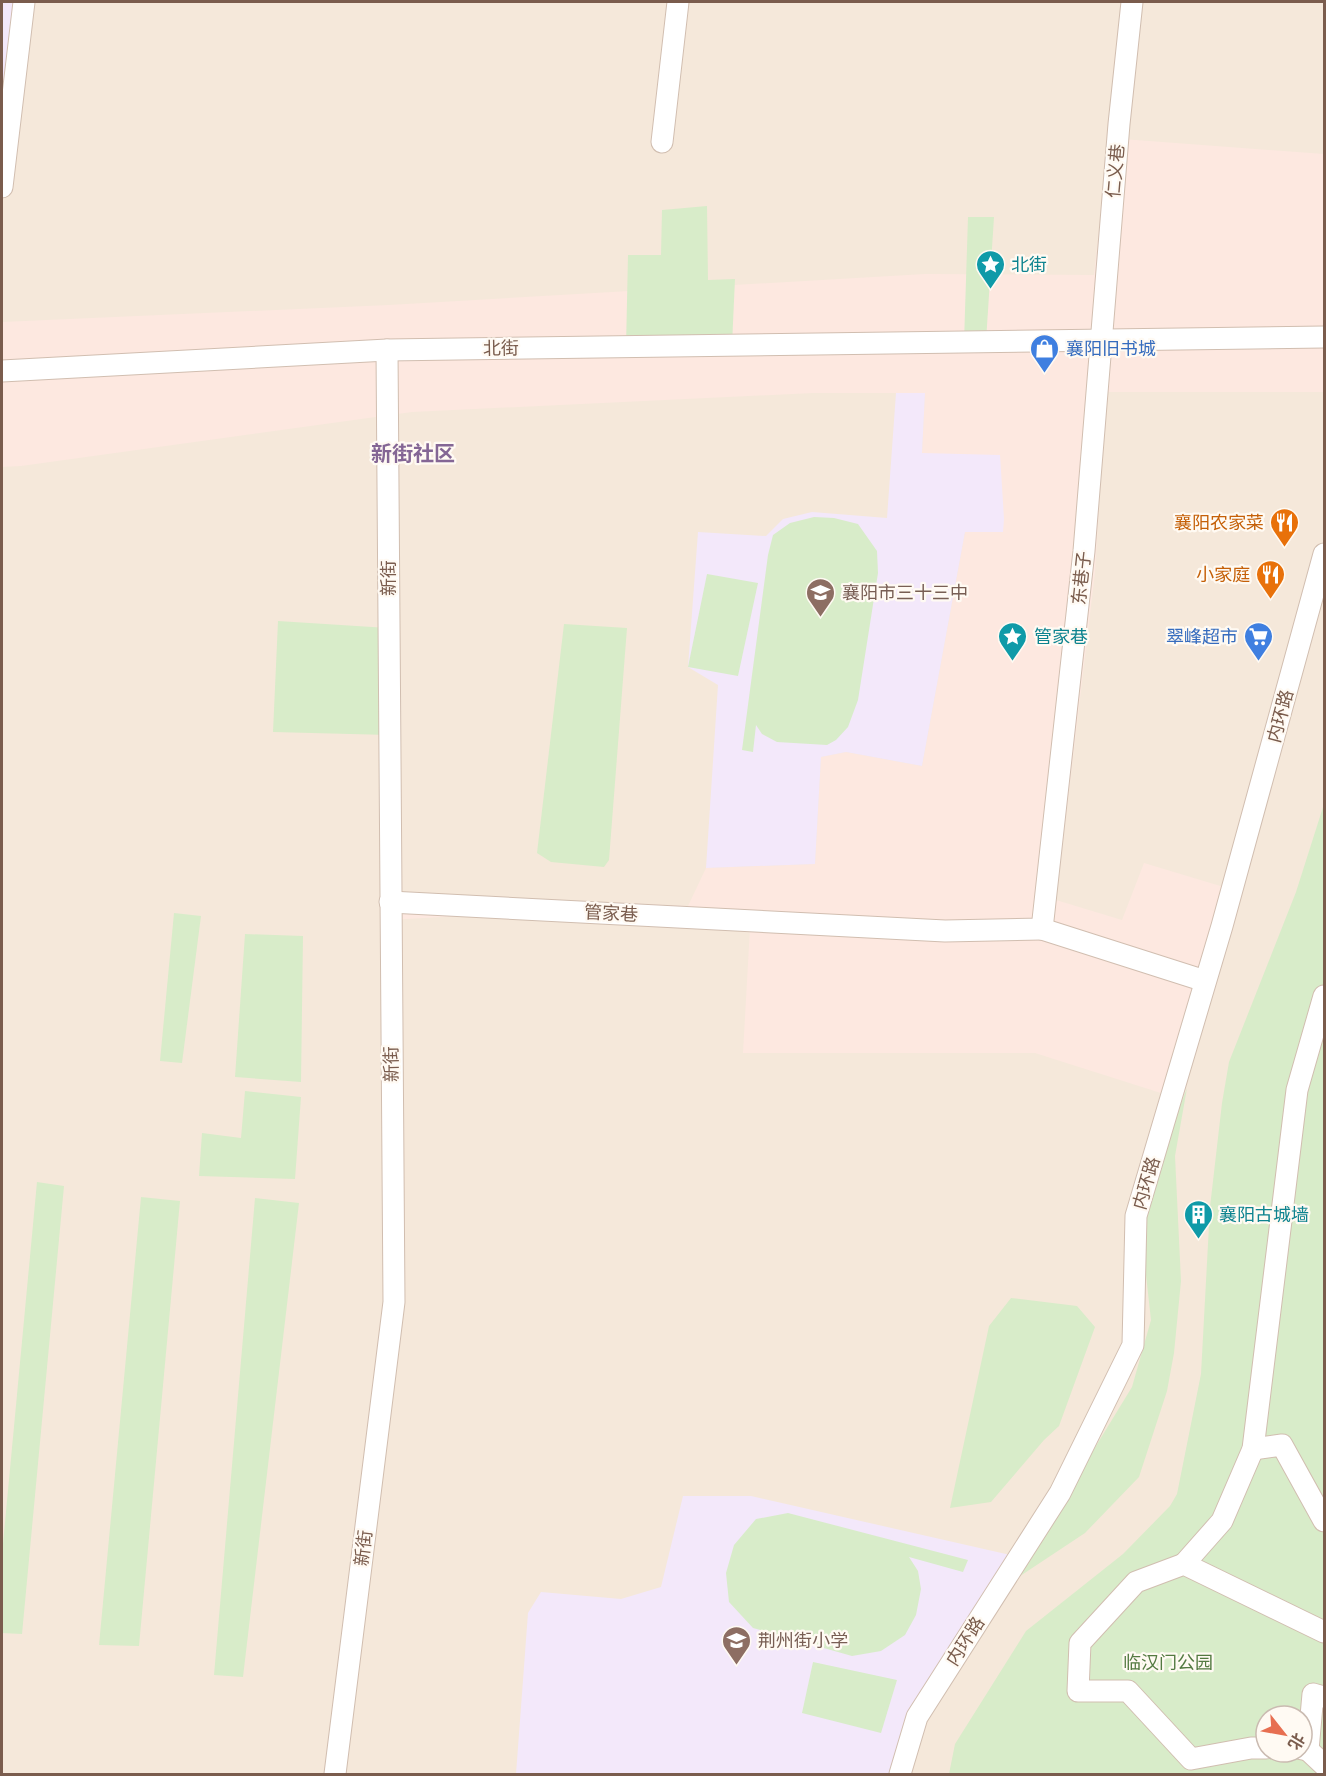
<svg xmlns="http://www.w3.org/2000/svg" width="1326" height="1776" viewBox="0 0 1326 1776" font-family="Quicksand,'Noto Sans SC',sans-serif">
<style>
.residential{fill:#f5e8da;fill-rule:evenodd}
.commercial{fill:#fde8e0}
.education{fill:#f3e8fa}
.green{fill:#d8ecc9;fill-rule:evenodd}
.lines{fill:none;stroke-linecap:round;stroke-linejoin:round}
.minor-casing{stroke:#d1beb0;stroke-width:23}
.minor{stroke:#fff;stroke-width:21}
.labels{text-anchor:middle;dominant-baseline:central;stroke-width:4.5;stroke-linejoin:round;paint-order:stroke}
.street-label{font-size:18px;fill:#7a5c4d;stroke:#fffaf3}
.culture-label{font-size:18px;fill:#0d838f;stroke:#fffaf3;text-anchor:start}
.shop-label{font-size:18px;fill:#366cbe;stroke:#fffaf3;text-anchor:start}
.food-label{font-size:18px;fill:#c56008;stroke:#fffaf3;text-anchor:end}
.education-label{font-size:18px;fill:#785e54;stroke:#fffaf3;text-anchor:start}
.park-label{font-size:18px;fill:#537a41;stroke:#fffaf3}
.quarter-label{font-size:21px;font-weight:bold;fill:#846695;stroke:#fffaf3}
</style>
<rect width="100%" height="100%" fill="#fdf6ec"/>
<path class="residential" d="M 2,2 L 1324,2 L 1324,1774 L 2,1774 ZM 1266,1716 L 1302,1716 L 1302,1752 L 1266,1752 Z"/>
<path class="commercial" d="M 1109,138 L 1324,154 L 1324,392 L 1106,392 L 1095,572 L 1056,900 L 1122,920 L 1144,863 L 1227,888 L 1164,1094 L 1035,1053 L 743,1053 L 750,928 L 491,914 L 390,920 L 389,895 L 559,900 L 688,906 L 706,868 L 815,864 L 821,757 L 846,752 L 922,766 L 965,532 L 1003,532 L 922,453 L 925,393 L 813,393 L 412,412 L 21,466 L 2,467 L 2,322 L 389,305 L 925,274 L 1094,275 Z"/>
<g class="education">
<path d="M 2,2 L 24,2 L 2,134 Z"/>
<path d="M 896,393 L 925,393 L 922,453 L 1000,455 L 1004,519 L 1003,532 L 965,532 L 922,766 L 846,752 L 821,757 L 815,864 L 706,868 L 718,685 L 688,667 L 698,532 L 766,536 L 783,519 L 812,512 L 887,518 Z"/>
<path d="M 683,1496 L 751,1496 L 1019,1557 L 917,1717 L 900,1774 L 516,1774 L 528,1613 L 541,1592 L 621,1599 L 661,1587 Z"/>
</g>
<g class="green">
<path d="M 707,206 L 708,280 L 735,279 L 732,345 L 626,347 L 628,255 L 661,255 L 662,210 Z"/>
<path d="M 968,217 L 994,217 L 986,342 L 964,342 Z"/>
<path d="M 814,517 L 834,518 L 858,524 L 877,551 L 878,573 L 858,700 L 848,727 L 836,740 L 827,745 L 777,742 L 762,734 L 756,725 L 753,752 L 742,750 L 768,555 L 773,535 L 790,523 Z"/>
<path d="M 707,574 L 758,583 L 738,676 L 688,667 Z"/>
<path d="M 278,621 L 388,628 L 389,735 L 273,732 Z"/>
<path d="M 564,624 L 627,628 L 609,860 L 604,867 L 551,862 L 537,853 Z"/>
<path d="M 1324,804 L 1324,1774 L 949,1774 L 955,1744 L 1026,1631 L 1123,1554 L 1170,1506 L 1177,1494 L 1201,1374 L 1210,1207 L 1222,1103 L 1229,1062 L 1296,892 ZM 1266,1716 L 1302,1716 L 1302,1752 L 1266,1752 Z"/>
<path d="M 174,913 L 201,916 L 182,1063 L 160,1061 Z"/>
<path d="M 245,934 L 303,936 L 301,1082 L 235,1077 Z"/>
<path d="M 1187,1088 L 1175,1156 L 1181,1281 L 1174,1353 L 1167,1391 L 1139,1477 L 1085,1533 L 1014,1580 L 1132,1387 L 1151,1320 L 1142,1239 L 1144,1200 Z"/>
<path d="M 245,1091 L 301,1097 L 295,1179 L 199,1176 L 202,1133 L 241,1138 Z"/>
<path d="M 37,1182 L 64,1186 L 22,1634 L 2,1633 L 2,1554 Z"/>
<path d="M 141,1197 L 180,1201 L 139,1646 L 99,1645 Z"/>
<path d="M 255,1198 L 299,1203 L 243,1677 L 214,1675 Z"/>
<path d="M 1011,1298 L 1077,1306 L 1095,1327 L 1059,1426 L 1044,1440 L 991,1502 L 950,1508 L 989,1326 Z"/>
<path d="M 788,1513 L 968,1560 L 963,1572 L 909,1557 L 918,1571 L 921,1589 L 916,1615 L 905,1635 L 881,1651 L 852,1656 L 753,1628 L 729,1602 L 726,1573 L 734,1545 L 756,1519 Z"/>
<path d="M 813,1662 L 897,1680 L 881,1733 L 802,1713 Z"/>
</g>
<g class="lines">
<defs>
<g id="minor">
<path d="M 662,142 L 678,2"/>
<path d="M 2,187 L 24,2"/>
<path d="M 2,371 L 387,350 L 1324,337"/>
<path d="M 390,902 L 945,931 L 1042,929 L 1084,551 L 1119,124 L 1132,2"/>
<path d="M 1042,929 L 1205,981"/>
<path d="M 1253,1449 L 1282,1445 L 1324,1521"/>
<path d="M 1184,1564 L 1222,1521 L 1253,1449 L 1297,1090 L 1324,996"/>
<path d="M 1266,1748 L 1251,1748 L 1191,1759 L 1128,1691 L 1078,1691 L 1080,1643 L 1136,1582 L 1184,1564 L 1324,1632"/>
<path d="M 1302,1749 L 1308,1750 L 1313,1694 L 1324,1697"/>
<path d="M 1308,1750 L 1324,1765"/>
<path d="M 335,1774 L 394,1302 L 387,350"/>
<path d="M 900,1774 L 917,1717 L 1060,1493 L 1133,1345 L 1136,1216 L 1222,926 L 1324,554"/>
</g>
</defs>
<use href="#minor" class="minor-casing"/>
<use href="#minor" class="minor"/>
</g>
<defs>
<symbol id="sight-pin" viewBox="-11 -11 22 30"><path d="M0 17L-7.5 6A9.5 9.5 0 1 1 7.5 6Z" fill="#0f9aa8" stroke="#fffaf3"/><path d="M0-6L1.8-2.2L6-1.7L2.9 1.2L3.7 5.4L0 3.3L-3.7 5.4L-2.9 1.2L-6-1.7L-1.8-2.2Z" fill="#fff"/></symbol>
<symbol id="shop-pin" viewBox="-11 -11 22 30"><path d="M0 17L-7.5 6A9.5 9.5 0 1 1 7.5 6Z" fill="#3f7fe0" stroke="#fffaf3"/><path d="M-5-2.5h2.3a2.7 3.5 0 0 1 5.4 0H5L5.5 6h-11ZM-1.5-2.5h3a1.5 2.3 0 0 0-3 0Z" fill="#fff"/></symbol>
<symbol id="restaurant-pin" viewBox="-11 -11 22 30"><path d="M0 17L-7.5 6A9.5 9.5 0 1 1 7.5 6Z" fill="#e8710a" stroke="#fffaf3"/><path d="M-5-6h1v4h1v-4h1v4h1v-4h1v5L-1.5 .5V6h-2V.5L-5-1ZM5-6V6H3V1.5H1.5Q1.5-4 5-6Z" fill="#fff"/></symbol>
<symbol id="school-pin" viewBox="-11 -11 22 30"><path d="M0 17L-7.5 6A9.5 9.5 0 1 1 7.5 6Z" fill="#8d6e63" stroke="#fffaf3"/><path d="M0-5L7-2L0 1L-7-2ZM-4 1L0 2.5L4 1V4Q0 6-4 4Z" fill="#fff"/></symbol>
<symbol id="supermarket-pin" viewBox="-11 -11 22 30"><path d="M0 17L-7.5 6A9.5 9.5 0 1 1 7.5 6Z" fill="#3f7fe0" stroke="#fffaf3"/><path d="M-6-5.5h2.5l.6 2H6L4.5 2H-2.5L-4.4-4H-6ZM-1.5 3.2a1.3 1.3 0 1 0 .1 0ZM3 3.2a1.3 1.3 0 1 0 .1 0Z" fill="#fff"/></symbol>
<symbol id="building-pin" viewBox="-11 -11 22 30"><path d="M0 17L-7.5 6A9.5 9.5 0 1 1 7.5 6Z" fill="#0f9aa8" stroke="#fffaf3"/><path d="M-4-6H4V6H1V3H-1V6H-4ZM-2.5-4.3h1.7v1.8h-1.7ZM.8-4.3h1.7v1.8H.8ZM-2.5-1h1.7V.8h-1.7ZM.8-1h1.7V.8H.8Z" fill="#fff"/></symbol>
</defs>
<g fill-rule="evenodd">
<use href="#sight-pin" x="974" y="248" width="33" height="45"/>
<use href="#shop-pin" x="1028" y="332" width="33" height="45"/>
<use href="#restaurant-pin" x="1268" y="506" width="33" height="45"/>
<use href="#restaurant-pin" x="1254" y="558" width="33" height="45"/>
<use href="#school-pin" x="804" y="576" width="33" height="45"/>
<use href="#sight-pin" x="996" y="620" width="33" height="45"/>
<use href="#supermarket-pin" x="1242" y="620" width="33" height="45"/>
<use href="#building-pin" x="1182" y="1198" width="33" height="45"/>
<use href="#school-pin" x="720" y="1624" width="33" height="45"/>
</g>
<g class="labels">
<g class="street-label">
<text transform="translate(1115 171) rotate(-85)">仁义巷</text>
<text transform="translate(501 348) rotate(-1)">北街</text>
<text transform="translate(388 578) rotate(-90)">新街</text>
<text transform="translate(1081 578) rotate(-84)">东巷子</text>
<text transform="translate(1280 716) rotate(-75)">内环路</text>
<text transform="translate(611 913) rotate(3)">管家巷</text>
<text transform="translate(391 1064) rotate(-91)">新街</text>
<text transform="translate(1146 1183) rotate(-74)">内环路</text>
<text transform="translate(363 1548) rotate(-83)">新街</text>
<text transform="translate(965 1641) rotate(-57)">内环路</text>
</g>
<g class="culture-label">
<text x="1011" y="264">北街</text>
<text x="1034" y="636">管家巷</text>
<text x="1219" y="1214">襄阳古城墙</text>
</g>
<g class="shop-label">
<text x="1066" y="348">襄阳旧书城</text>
<text x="1238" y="636" text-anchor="end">翠峰超市</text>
</g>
<g class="food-label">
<text x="1264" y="522">襄阳农家菜</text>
<text x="1250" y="574">小家庭</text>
</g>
<g class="education-label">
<text x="842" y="592">襄阳市三十三中</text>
<text x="758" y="1640">荆州街小学</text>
</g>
<g class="park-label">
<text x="1168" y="1662">临汉门公园</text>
</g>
<g class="quarter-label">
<text x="413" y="453">新街社区</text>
</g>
</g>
<rect width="1326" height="1776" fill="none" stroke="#7a5c4d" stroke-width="6"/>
<g transform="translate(1284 1734) rotate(121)"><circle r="28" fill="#fffaf3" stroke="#cabbb1" stroke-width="1.5"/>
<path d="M0-4.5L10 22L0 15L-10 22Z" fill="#e76f51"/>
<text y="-9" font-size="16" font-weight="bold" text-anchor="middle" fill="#7a5c4d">北</text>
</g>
</svg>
